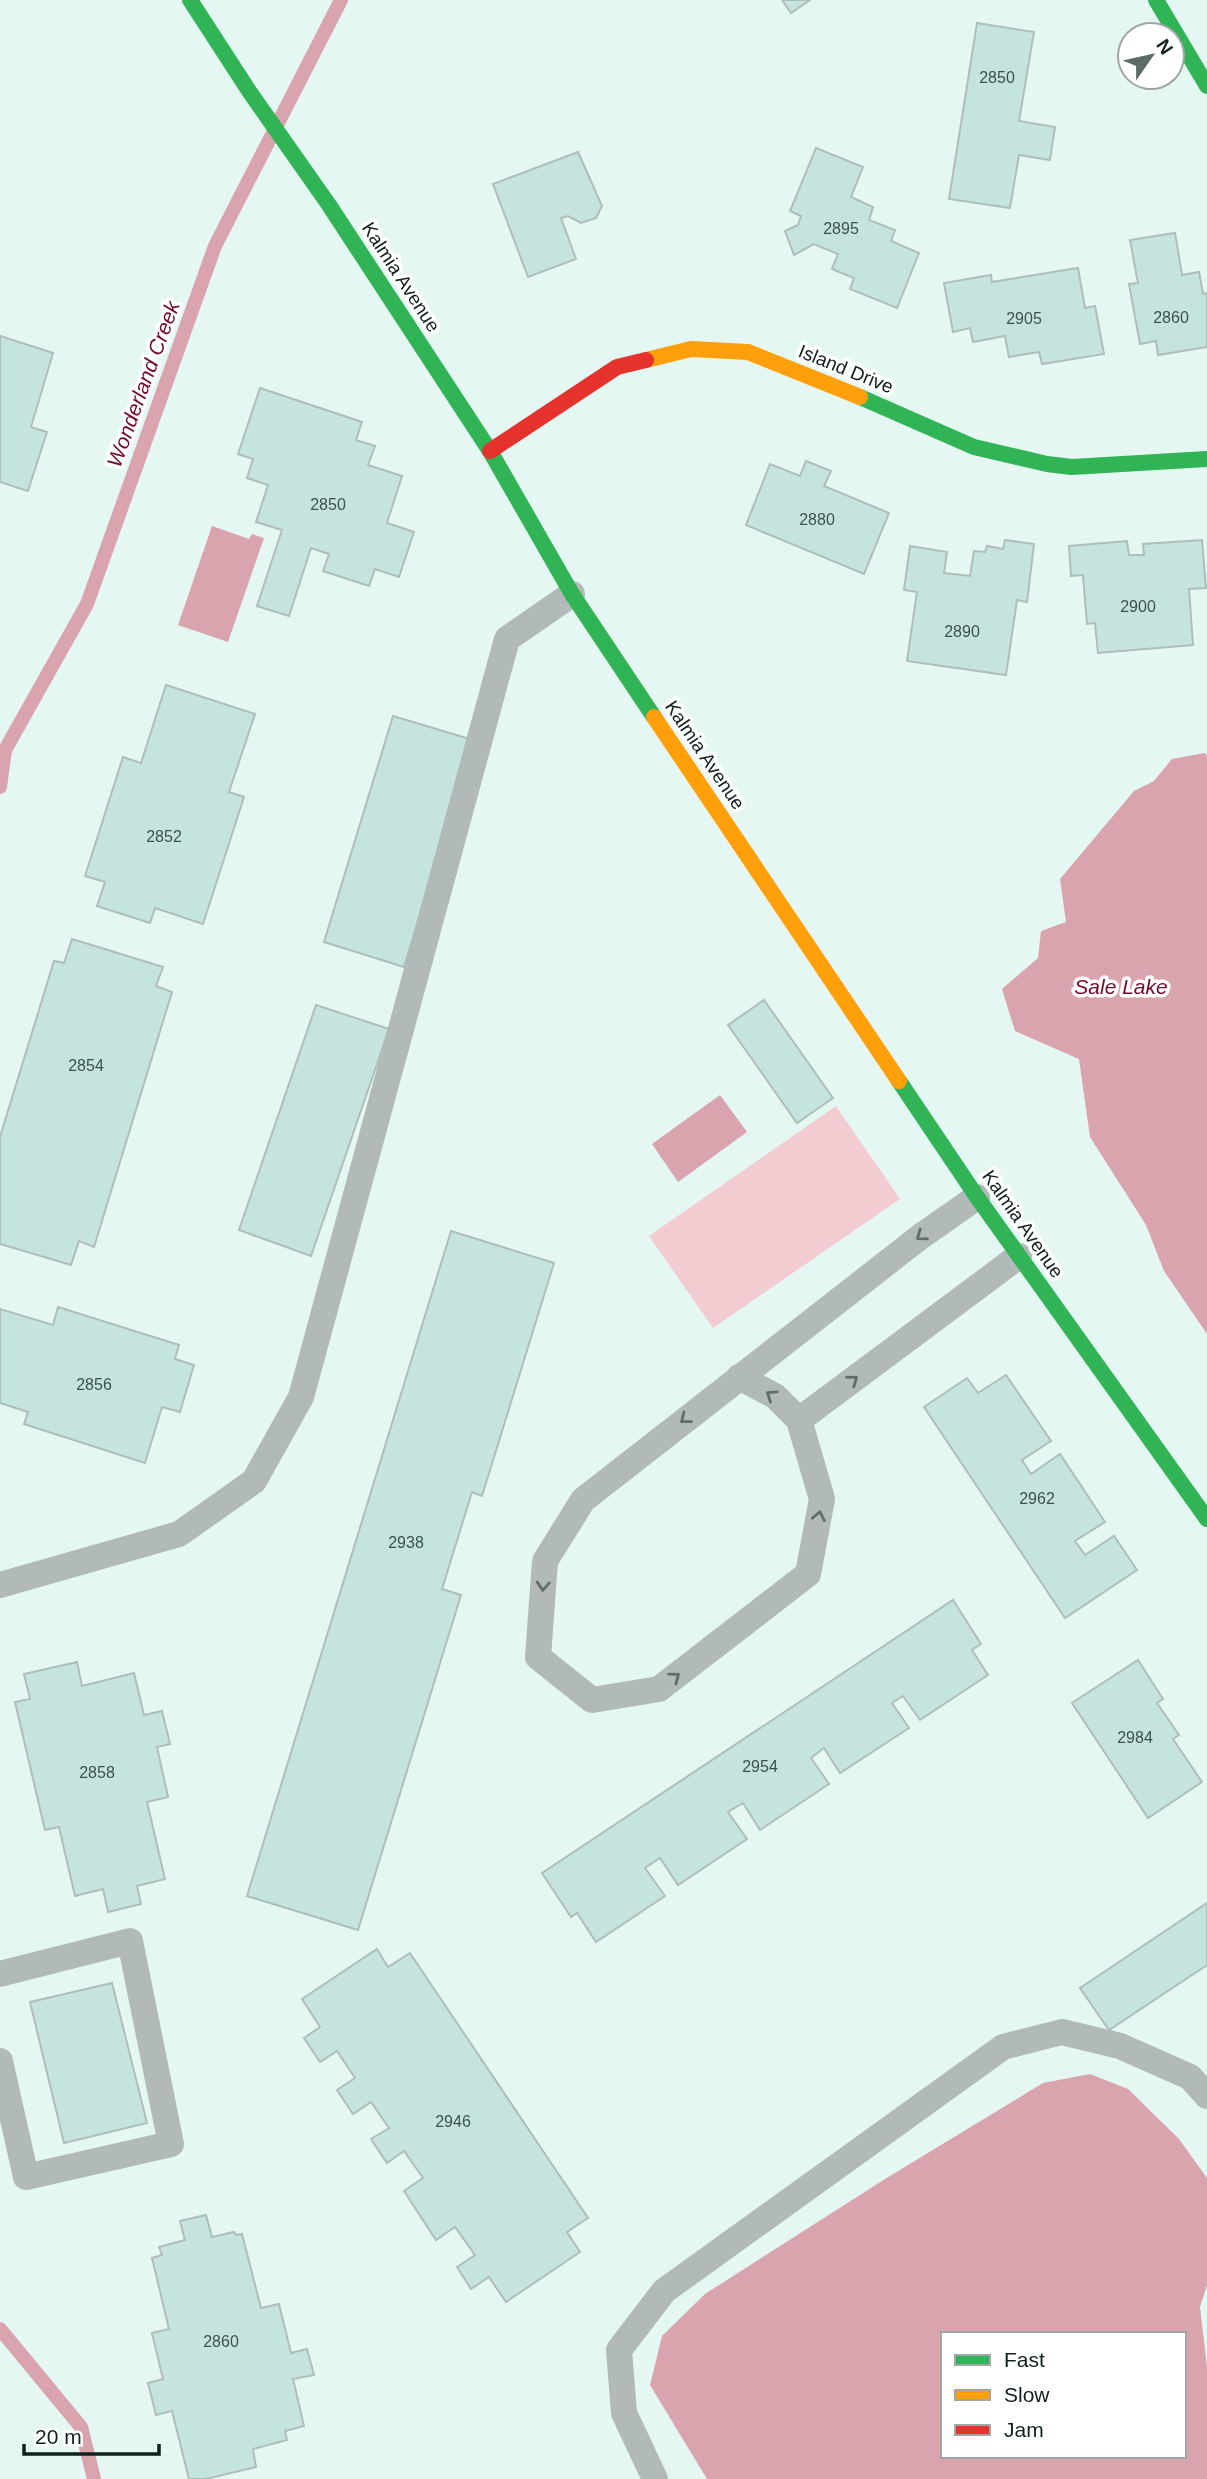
<svg xmlns="http://www.w3.org/2000/svg" width="1207" height="2479" viewBox="0 0 1207 2479" font-family="Arial,sans-serif">
<style>
.green{fill:#f2ccd1}
.water{fill:#d9a4ad;fill-rule:evenodd}
.lines{fill:none;stroke-linecap:round;stroke-linejoin:round}
.stream{stroke:#d9a4ad;stroke-width:14}
.building{fill:#c6e4df;stroke:#aebfbb;stroke-width:2}
.lane{stroke:#b1bab8;stroke-width:26}
.fast{stroke:#30b455;stroke-width:16}
.slow{stroke:#ff9f0a;stroke-width:16}
.jam{stroke:#e5322d;stroke-width:16}
.oneway{stroke:#606d6a}
.labels{text-anchor:middle;dominant-baseline:central;stroke-width:7;stroke-linejoin:round;paint-order:stroke}
.number-label{font-size:16px;fill:#3d514e}
.street-label{font-size:19px;fill:#0f201d;stroke:#fff}
.water-label{font-size:21px;font-style:italic;fill:#730b2e;stroke:#fff}
</style>
<rect width="100%" height="100%" fill="#e4f7f3"/>
<path class="green" d="M 836,1106 L 900,1199 L 713,1328 L 649,1236 Z"/>
<g class="water">
<path d="M 212,526 L 249,539 L 252,534 L 264,538 L 228,642 L 178,625 Z"/>
<path d="M 1205,753 L 1207,756 L 1207,1334 L 1164,1271 L 1146,1225 L 1090,1137 L 1079,1059 L 1015,1031 L 1002,989 L 1038,958 L 1041,931 L 1066,922 L 1060,879 L 1134,791 L 1154,781 L 1172,759 Z"/>
<path d="M 720,1095 L 747,1132 L 678,1182 L 652,1144 Z"/>
<path d="M 1090,2074 L 1128,2089 L 1179,2139 L 1207,2178 L 1207,2285 L 1200,2307 L 1207,2367 L 1207,2479 L 707,2479 L 650,2385 L 662,2336 L 705,2294 L 885,2179 L 1043,2083 ZM 943,2334 L 1184,2334 L 1184,2456 L 943,2456 Z"/>
</g>
<g class="lines">
<g class="stream">
<path d="M 0,787 L 5,750 L 87,604 L 215,246 L 341,0"/>
<path d="M 0,2329 L 81,2427 L 94,2479"/>
</g>
</g>
<g class="building">
<path d="M 782,0 L 810,0 L 791,13 Z"/>
<path d="M 977,23 L 1034,32 L 1019,121 L 1055,127 L 1050,160 L 1019,155 L 1010,208 L 949,199 Z"/>
<path d="M 816,148 L 863,167 L 851,197 L 873,207 L 869,220 L 895,230 L 891,241 L 919,253 L 897,308 L 850,289 L 854,278 L 832,269 L 838,254 L 814,244 L 794,255 L 785,231 L 798,225 L 801,216 L 790,211 Z"/>
<path d="M 578,152 L 602,206 L 596,218 L 581,223 L 568,216 L 561,218 L 576,259 L 528,277 L 493,184 Z"/>
<path d="M 1175,233 L 1182,275 L 1199,272 L 1203,294 L 1207,293 L 1207,347 L 1158,355 L 1156,341 L 1140,344 L 1129,284 L 1138,283 L 1130,240 Z"/>
<path d="M 1078,268 L 1085,308 L 1095,306 L 1104,354 L 1042,364 L 1039,352 L 1009,357 L 1005,336 L 973,342 L 970,328 L 953,332 L 944,283 L 991,275 L 992,282 Z"/>
<path d="M 0,336 L 53,353 L 31,427 L 47,432 L 28,491 L 0,482 Z"/>
<path d="M 260,388 L 362,422 L 356,440 L 375,446 L 368,465 L 402,476 L 387,523 L 414,532 L 399,577 L 375,569 L 369,586 L 323,571 L 329,554 L 311,548 L 289,616 L 257,606 L 282,530 L 256,522 L 268,485 L 247,478 L 253,459 L 238,454 Z"/>
<path d="M 806,461 L 831,471 L 824,486 L 889,513 L 864,574 L 746,525 L 770,464 L 800,476 Z"/>
<path d="M 1005,540 L 1034,544 L 1027,602 L 1017,600 L 1006,675 L 907,661 L 917,592 L 904,590 L 910,546 L 947,552 L 944,573 L 970,576 L 974,551 L 985,552 L 987,546 L 1003,549 Z"/>
<path d="M 1202,540 L 1206,588 L 1189,589 L 1193,645 L 1098,653 L 1095,623 L 1087,624 L 1083,575 L 1071,576 L 1069,546 L 1127,541 L 1129,555 L 1144,555 L 1143,544 Z"/>
<path d="M 166,685 L 255,714 L 229,792 L 244,797 L 203,924 L 155,908 L 150,923 L 97,906 L 105,882 L 85,876 L 123,757 L 141,763 Z"/>
<path d="M 393,716 L 473,740 L 404,967 L 324,942 Z"/>
<path d="M 72,939 L 163,967 L 156,986 L 172,992 L 94,1247 L 79,1241 L 71,1265 L 0,1244 L 0,1137 L 54,961 L 64,963 Z"/>
<path d="M 764,1000 L 833,1098 L 797,1123 L 728,1025 Z"/>
<path d="M 316,1005 L 389,1029 L 311,1256 L 239,1230 Z"/>
<path d="M 451,1231 L 554,1263 L 482,1496 L 472,1492 L 442,1589 L 461,1595 L 358,1930 L 247,1896 Z"/>
<path d="M 58,1307 L 179,1345 L 175,1359 L 194,1365 L 180,1412 L 162,1407 L 145,1463 L 24,1424 L 28,1412 L 0,1403 L 0,1309 L 53,1325 Z"/>
<path d="M 1006,1375 L 1051,1441 L 1022,1460 L 1031,1474 L 1060,1454 L 1105,1522 L 1075,1541 L 1085,1555 L 1114,1536 L 1137,1570 L 1065,1618 L 924,1407 L 967,1378 L 978,1393 Z"/>
<path d="M 953,1600 L 981,1644 L 972,1650 L 988,1675 L 920,1720 L 903,1696 L 892,1703 L 909,1728 L 840,1773 L 824,1748 L 811,1758 L 829,1784 L 760,1830 L 743,1803 L 728,1812 L 747,1839 L 678,1885 L 660,1858 L 645,1868 L 665,1896 L 596,1942 L 577,1913 L 571,1917 L 542,1873 Z"/>
<path d="M 1138,1660 L 1163,1699 L 1157,1703 L 1179,1735 L 1173,1739 L 1202,1782 L 1148,1818 L 1072,1703 Z"/>
<path d="M 77,1662 L 82,1686 L 134,1673 L 144,1715 L 162,1711 L 170,1744 L 157,1747 L 168,1797 L 147,1802 L 165,1879 L 137,1886 L 141,1904 L 108,1912 L 103,1889 L 75,1896 L 59,1827 L 45,1830 L 15,1702 L 30,1699 L 24,1674 Z"/>
<path d="M 1207,1903 L 1207,1965 L 1109,2030 L 1080,1988 Z"/>
<path d="M 377,1949 L 388,1967 L 410,1953 L 588,2218 L 567,2232 L 580,2252 L 506,2302 L 489,2277 L 471,2289 L 457,2267 L 475,2255 L 455,2227 L 436,2240 L 404,2191 L 423,2178 L 404,2151 L 387,2163 L 371,2139 L 389,2128 L 371,2102 L 353,2114 L 337,2090 L 355,2078 L 337,2051 L 320,2062 L 304,2038 L 320,2027 L 302,1999 Z"/>
<path d="M 112,1983 L 147,2123 L 64,2143 L 30,2002 Z"/>
<path d="M 206,2215 L 212,2237 L 234,2232 L 236,2235 L 242,2234 L 261,2308 L 279,2304 L 291,2353 L 307,2349 L 314,2375 L 293,2379 L 304,2426 L 285,2431 L 287,2440 L 253,2449 L 256,2467 L 206,2479 L 189,2479 L 172,2411 L 156,2415 L 148,2383 L 163,2379 L 152,2333 L 169,2329 L 152,2258 L 162,2255 L 159,2247 L 185,2240 L 180,2221 Z"/>
</g>
<g class="lines">
<g class="lane">
<path d="M 739,1377 L 775,1396 L 799,1420 L 822,1499 L 808,1574 L 659,1689 L 592,1700 L 538,1657 L 545,1561 L 583,1500 L 920,1237 L 977,1197"/>
<path d="M 799,1420 L 1019,1256"/>
<path d="M 0,1585 L 179,1534 L 254,1481 L 301,1397 L 507,639 L 572,594"/>
<path d="M 0,1974 L 130,1941 L 171,2144 L 26,2177 L 0,2061"/>
<path d="M 655,2479 L 624,2413 L 619,2350 L 664,2291 L 1003,2047 L 1062,2032 L 1120,2046 L 1190,2077 L 1207,2096"/>
</g>
<g class="fast">
<path d="M 190,0 L 249,91 L 329,205 L 490,451 L 572,594 L 654,717"/>
<path d="M 1156,0 L 1207,86"/>
<path d="M 860,397 L 974,447 L 1047,464 L 1072,467 L 1207,459"/>
<path d="M 899,1081 L 977,1197 L 1207,1519"/>
</g>
<g class="slow">
<path d="M 646,360 L 691,349 L 748,352 L 860,397"/>
<path d="M 654,717 L 899,1081"/>
</g>
<path class="jam" d="M 490,451 L 617,367 L 646,360"/>
</g>
<defs><path id="oneway-chevron" d="M-2-3.5L2.5 0L-2 3.5" fill="none" stroke-width="1.6" stroke-linecap="round" stroke-linejoin="round" transform="scale(1.75)"/></defs>
<g class="oneway">
<use href="#oneway-chevron" transform="translate(921 1236) rotate(144)"/>
<use href="#oneway-chevron" transform="translate(853 1380) rotate(-37)"/>
<use href="#oneway-chevron" transform="translate(771 1395) rotate(-146)"/>
<use href="#oneway-chevron" transform="translate(685 1419) rotate(142)"/>
<use href="#oneway-chevron" transform="translate(819 1516) rotate(-79)"/>
<use href="#oneway-chevron" transform="translate(543 1586) rotate(94)"/>
<use href="#oneway-chevron" transform="translate(675 1677) rotate(-37)"/>
</g>
<g class="labels">
<g class="number-label">
<text x="997" y="77">2850</text>
<text x="841" y="228">2895</text>
<text x="1171" y="317">2860</text>
<text x="1024" y="318">2905</text>
<text x="328" y="504">2850</text>
<text x="817" y="519">2880</text>
<text x="1138" y="606">2900</text>
<text x="962" y="631">2890</text>
<text x="164" y="836">2852</text>
<text x="86" y="1065">2854</text>
<text x="94" y="1384">2856</text>
<text x="1037" y="1498">2962</text>
<text x="406" y="1542">2938</text>
<text x="1135" y="1737">2984</text>
<text x="760" y="1766">2954</text>
<text x="97" y="1772">2858</text>
<text x="453" y="2121">2946</text>
<text x="221" y="2341">2860</text>
</g>
<g class="street-label">
<text transform="translate(401 277) rotate(57)">Kalmia Avenue</text>
<text transform="translate(846 369) rotate(22)">Island Drive</text>
<text transform="translate(705 755) rotate(56)">Kalmia Avenue</text>
<text transform="translate(1023 1224) rotate(55)">Kalmia Avenue</text>
</g>
<g class="water-label">
<text transform="translate(143 384) rotate(-70)">Wonderland Creek</text>
<text x="1121" y="986">Sale Lake</text>
</g>
</g>
<rect x="941" y="2332" width="245" height="126" fill="#ffffff" stroke="#9fa6a5" stroke-width="2"/>
<rect x="955" y="2355" width="35" height="10" fill="#30b455" stroke="#9fa6a5" stroke-width="2"/>
<text x="1004" y="2367" font-size="21" fill="#0f201d">Fast</text>
<rect x="955" y="2390" width="35" height="10" fill="#ff9f0a" stroke="#9fa6a5" stroke-width="2"/>
<text x="1004" y="2402" font-size="21" fill="#0f201d">Slow</text>
<rect x="955" y="2425" width="35" height="10" fill="#e5322d" stroke="#9fa6a5" stroke-width="2"/>
<text x="1004" y="2437" font-size="21" fill="#0f201d">Jam</text>
<g transform="translate(1151 56) rotate(56)"><circle r="33" fill="#ffffff" stroke="#9fa6a5" stroke-width="2"/>
<path d="M0-5L12 26L0 18L-12 26Z" fill="#5a6b68"/>
<text y="-10" font-size="19" font-weight="bold" text-anchor="middle" fill="#0f201d">N</text>
</g>
<path d="M24 2444v10h135v-10" fill="none" stroke="#0f201d" stroke-width="3.5"/>
<text x="35" y="2444" font-size="21" fill="#0f201d" stroke="#ffffff" stroke-width="5" paint-order="stroke">20 m</text>
</svg>
